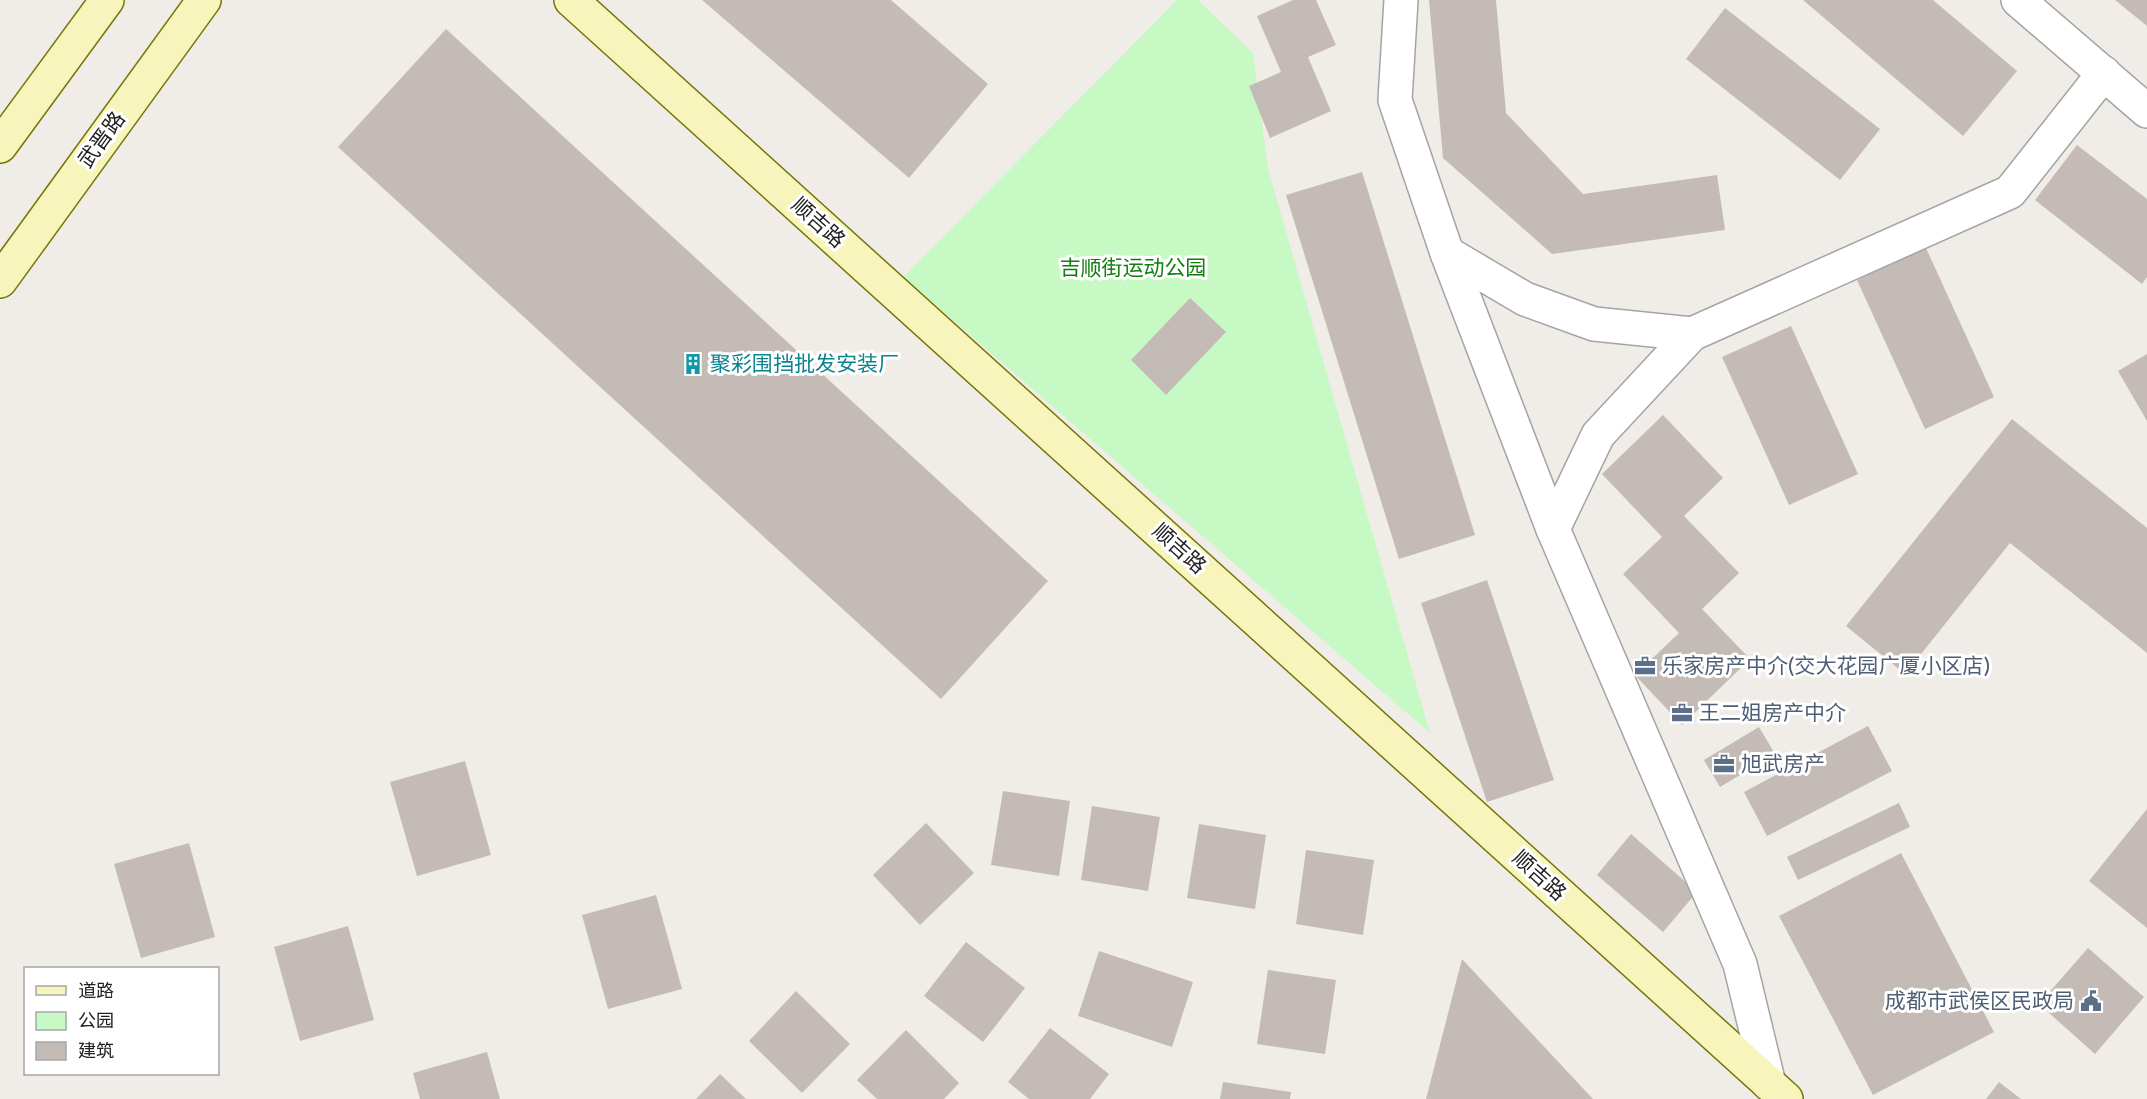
<svg xmlns="http://www.w3.org/2000/svg" width="2147" height="1099" viewBox="0 0 2147 1099" font-family="'Varela Round','Noto Sans SC',sans-serif">
<style>
.park{fill:#c7f9c5}
.building{fill:#c5bbb6}
.lines{fill:none;stroke-linecap:round;stroke-linejoin:round}
.street-casing{stroke:#a4a4a4;stroke-width:36}
.secondary-casing{stroke:#767607;stroke-width:36}
.street{stroke:#fff;stroke-width:33}
.secondary{stroke:#f8f5bc;stroke-width:33}
.labels{text-anchor:middle;dominant-baseline:central;stroke-width:6;stroke-linejoin:round;paint-order:stroke}
.street-label{font-size:21px;fill:#202020;stroke:#fff}
.park-label{font-size:21px;fill:#117e0e;stroke:#fff}
.culture-label{font-size:21px;fill:#0d838f;stroke:#fff;text-anchor:start}
.service-label{font-size:21px;fill:#4e5e75;stroke:#fff;text-anchor:start}
</style>
<rect width="100%" height="100%" fill="#f0ece7"/>
<path class="park" d="M 1177,0 L 1198,0 L 1253,53 L 1268,169 L 1430,733 L 903,277 Z"/>
<g class="building">
<path d="M 702,0 L 891,0 L 988,84 L 909,178 Z"/>
<path d="M 1293,0 L 1316,0 L 1336,45 L 1308,57 L 1331,111 L 1270,138 L 1249,86 L 1281,72 L 1257,16 Z"/>
<path d="M 1429,0 L 1496,0 L 1506,113 L 1583,194 L 1717,175 L 1725,230 L 1552,254 L 1443,158 Z"/>
<path d="M 1803,0 L 1933,0 L 2017,71 L 1963,136 Z"/>
<path d="M 2115,0 L 2147,0 L 2147,26 Z"/>
<path d="M 1725,8 L 1880,129 L 1840,180 L 1686,59 Z"/>
<path d="M 446,29 L 1048,581 L 941,699 L 338,147 Z"/>
<path d="M 2077,145 L 2147,199 L 2147,277 L 2142,284 L 2035,200 Z"/>
<path d="M 1362,172 L 1475,535 L 1399,559 L 1286,195 Z"/>
<path d="M 1926,248 L 1994,397 L 1925,429 L 1857,280 Z"/>
<path d="M 1190,298 L 1226,332 L 1166,395 L 1131,360 Z"/>
<path d="M 1791,326 L 1858,474 L 1789,505 L 1722,357 Z"/>
<path d="M 2147,354 L 2147,421 L 2118,371 Z"/>
<path d="M 1663,415 L 1723,478 L 1684,516 L 1739,573 L 1702,609 L 1750,659 L 1682,725 L 1635,675 L 1679,633 L 1623,574 L 1662,537 L 1602,474 Z"/>
<path d="M 2012,419 L 2147,528 L 2147,653 L 2010,543 L 1905,674 L 1846,626 Z"/>
<path d="M 1487,580 L 1554,780 L 1487,802 L 1421,603 Z"/>
<path d="M 1868,726 L 1892,771 L 1767,836 L 1744,792 Z"/>
<path d="M 1759,727 L 1775,754 L 1720,787 L 1704,760 Z"/>
<path d="M 465,761 L 491,855 L 417,876 L 390,782 Z"/>
<path d="M 1003,791 L 1070,801 L 1059,876 L 991,865 Z"/>
<path d="M 1899,803 L 1910,827 L 1798,880 L 1787,857 Z"/>
<path d="M 1092,806 L 1160,817 L 1148,891 L 1081,880 Z"/>
<path d="M 2147,809 L 2147,928 L 2089,881 Z"/>
<path d="M 926,823 L 974,873 L 920,925 L 873,875 Z"/>
<path d="M 1199,824 L 1266,835 L 1255,909 L 1187,898 Z"/>
<path d="M 1631,834 L 1697,892 L 1663,932 L 1597,875 Z"/>
<path d="M 189,843 L 215,937 L 141,958 L 114,864 Z"/>
<path d="M 1306,850 L 1374,860 L 1363,935 L 1296,924 Z"/>
<path d="M 1901,853 L 1994,1032 L 1873,1095 L 1779,916 Z"/>
<path d="M 656,895 L 682,989 L 608,1009 L 582,915 Z"/>
<path d="M 348,926 L 374,1020 L 300,1041 L 274,947 Z"/>
<path d="M 966,942 L 1025,988 L 983,1042 L 924,996 Z"/>
<path d="M 2088,948 L 2144,997 L 2095,1054 L 2039,1004 Z"/>
<path d="M 1099,951 L 1193,982 L 1172,1047 L 1078,1016 Z"/>
<path d="M 1462,959 L 1593,1099 L 1426,1099 Z"/>
<path d="M 1268,970 L 1336,980 L 1325,1054 L 1257,1044 Z"/>
<path d="M 796,991 L 850,1044 L 802,1093 L 749,1041 Z"/>
<path d="M 1050,1028 L 1109,1074 L 1090,1099 L 1029,1099 L 1008,1082 Z"/>
<path d="M 906,1030 L 959,1083 L 944,1099 L 877,1099 L 857,1080 Z"/>
<path d="M 487,1052 L 500,1099 L 420,1099 L 413,1073 Z"/>
<path d="M 720,1074 L 746,1099 L 696,1099 Z"/>
<path d="M 1223,1082 L 1291,1092 L 1290,1099 L 1220,1099 Z"/>
<path d="M 1999,1082 L 2021,1099 L 1986,1099 Z"/>
</g>
<g class="lines">
<defs>
<g id="street">
<path d="M 1401,0 L 1395,100 L 1447,253 L 1553,529 L 1740,964 L 1769,1084"/>
<path d="M 2018,0 L 2147,111"/>
<path d="M 1447,253 L 1525,299 L 1594,324 L 1692,334"/>
<path d="M 1553,529 L 1598,435 L 1692,334 L 2010,192 L 2104,73"/>
</g>
<g id="secondary">
<path d="M 571,0 L 1786,1099"/>
<path d="M 0,146 L 107,0"/>
<path d="M 0,281 L 204,0"/>
</g>
</defs>
<use href="#street" class="street-casing"/>
<use href="#secondary" class="secondary-casing"/>
<use href="#street" class="street"/>
<use href="#secondary" class="secondary"/>
</g>
<defs>
<symbol id="building-bare" viewBox="-9 -9 18 18"><path d="M-4-6H4V6H1V3H-1V6H-4ZM-2.5-4.3h1.7v1.8h-1.7ZM.8-4.3h1.7v1.8H.8ZM-2.5-1h1.7V.8h-1.7ZM.8-1h1.7V.8H.8Z" fill="#0f9aa8" stroke="#fff" stroke-width="2.5" paint-order="stroke"/></symbol>
<symbol id="office-bare" viewBox="-9 -9 18 18"><path d="M-6-3h4V-5.5h4V-3h4V5H-6ZM-1-4.5V-3h2v-1.5ZM-6 0V1H6V0Z" fill="#5c6f8a" stroke="#fff" stroke-width="2.5" paint-order="stroke"/></symbol>
<symbol id="civic-bare" viewBox="-9 -9 18 18"><path d="M-.6-6.5H3V-4.5H.6V-3L4-1V1h2V6H-6V1h2V-1L-.6-3ZM-1.2 2.5V6h2.4V2.5Z" fill="#5c6f8a" stroke="#fff" stroke-width="2.5" paint-order="stroke"/></symbol>
</defs>
<g fill-rule="evenodd">
<use href="#building-bare" x="678" y="349" width="30" height="30"/>
<use href="#office-bare" x="1630" y="651" width="30" height="30"/>
<use href="#office-bare" x="1667" y="698" width="30" height="30"/>
<use href="#office-bare" x="1709" y="749" width="30" height="30"/>
<use href="#civic-bare" x="2076" y="986" width="30" height="30"/>
</g>
<g class="labels">
<g class="street-label">
<text transform="translate(102 140) rotate(-54)">武晋路</text>
<text transform="translate(818 223) rotate(42)">顺吉路</text>
<text transform="translate(1179 549) rotate(42)">顺吉路</text>
<text transform="translate(1539 876) rotate(42)">顺吉路</text>
</g>
<g class="park-label">
<text x="1133" y="268">吉顺街运动公园</text>
</g>
<g class="culture-label">
<text x="710" y="364">聚彩围挡批发安装厂</text>
</g>
<g class="service-label">
<text x="1662" y="666">乐家房产中介(交大花园广厦小区店)</text>
<text x="1699" y="713">王二姐房产中介</text>
<text x="1741" y="764">旭武房产</text>
<text x="2074" y="1001" text-anchor="end">成都市武侯区民政局</text>
</g>
</g>
<rect x="24" y="967" width="195" height="108" fill="#ffffff" stroke="#a6a6a6" stroke-width="1.5"/>
<rect x="36" y="986" width="30" height="9" fill="#f8f5bc" stroke="#a6a6a6" stroke-width="1.5"/>
<text x="78" y="997" font-size="18" fill="#202020">道路</text>
<rect x="36" y="1012" width="30" height="18" fill="#c7f9c5" stroke="#a6a6a6" stroke-width="1.5"/>
<text x="78" y="1027" font-size="18" fill="#202020">公园</text>
<rect x="36" y="1042" width="30" height="18" fill="#c5bbb6" stroke="#a6a6a6" stroke-width="1.5"/>
<text x="78" y="1057" font-size="18" fill="#202020">建筑</text>
</svg>
